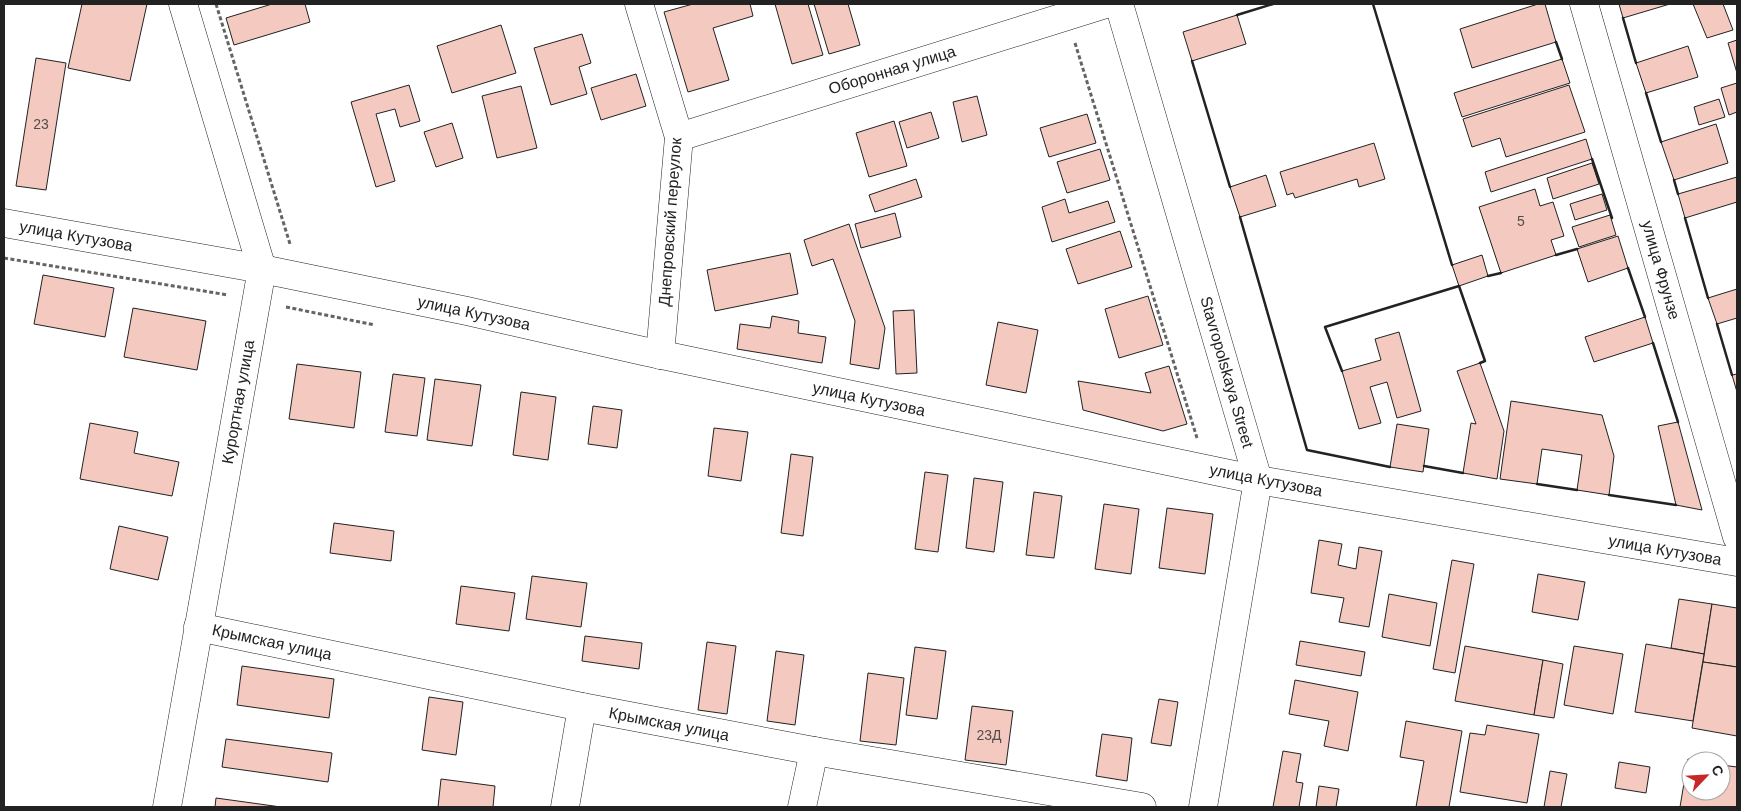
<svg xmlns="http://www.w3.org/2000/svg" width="1741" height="811" viewBox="0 0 1741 811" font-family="Arial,sans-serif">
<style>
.building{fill:#f3c9c0;stroke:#222}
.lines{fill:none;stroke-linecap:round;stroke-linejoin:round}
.street-casing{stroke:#222;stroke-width:29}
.secondary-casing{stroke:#222;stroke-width:29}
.path{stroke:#646464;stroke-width:3;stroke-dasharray:4 2.5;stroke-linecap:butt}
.street{stroke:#fff;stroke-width:28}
.secondary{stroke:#fff;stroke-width:28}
.wall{stroke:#222;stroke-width:2.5}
.labels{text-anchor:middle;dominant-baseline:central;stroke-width:4;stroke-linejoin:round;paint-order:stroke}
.number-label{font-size:14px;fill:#564c4a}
.street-label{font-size:16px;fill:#222;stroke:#fff}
</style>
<rect width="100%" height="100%" fill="#fff"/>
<g class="building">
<path d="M 82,4 L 147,4 L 130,81 L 68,68 Z"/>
<path d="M 272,4 L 305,4 L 310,22 L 234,45 L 226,18 Z"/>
<path d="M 693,4 L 750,4 L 753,16 L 713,28 L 729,80 L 688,92 L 664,12 Z"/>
<path d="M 775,4 L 808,4 L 823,55 L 792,64 Z"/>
<path d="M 814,4 L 848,4 L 860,45 L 829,54 Z"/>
<path d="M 1538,4 L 1545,4 L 1556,42 L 1472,68 L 1460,29 Z"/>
<path d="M 1619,4 L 1670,4 L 1623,18 Z"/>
<path d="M 1693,4 L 1723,4 L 1733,30 L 1707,38 Z"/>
<path d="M 1237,15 L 1246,44 L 1192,61 L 1183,32 Z"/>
<path d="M 501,25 L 516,73 L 452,93 L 437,46 Z"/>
<path d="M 582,34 L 591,63 L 579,67 L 587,94 L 551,105 L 534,48 Z"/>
<path d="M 1737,40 L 1737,73 L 1728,43 Z"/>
<path d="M 1688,46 L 1698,77 L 1646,93 L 1636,63 Z"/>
<path d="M 36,58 L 66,63 L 46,190 L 16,186 Z"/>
<path d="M 1562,59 L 1570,83 L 1462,117 L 1454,93 Z"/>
<path d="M 636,74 L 646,106 L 601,120 L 591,88 Z"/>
<path d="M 1737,83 L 1737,112 L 1729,115 L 1721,88 Z"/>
<path d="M 409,85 L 420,121 L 400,127 L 395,109 L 376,114 L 395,181 L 376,187 L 351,102 Z"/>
<path d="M 1569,85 L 1585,132 L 1506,157 L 1500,138 L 1472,147 L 1463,119 Z"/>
<path d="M 521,86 L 537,148 L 497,158 L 482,96 Z"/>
<path d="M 977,96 L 987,135 L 962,142 L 953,102 Z"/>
<path d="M 1719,99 L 1725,117 L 1699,125 L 1694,107 Z"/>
<path d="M 931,112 L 939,138 L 907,148 L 899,122 Z"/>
<path d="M 1087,114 L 1096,143 L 1049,157 L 1040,128 Z"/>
<path d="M 894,121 L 907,166 L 869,177 L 856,133 Z"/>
<path d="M 452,123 L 463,158 L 436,167 L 424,132 Z"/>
<path d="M 1716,124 L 1728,163 L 1674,180 L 1661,142 Z"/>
<path d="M 1586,139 L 1592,159 L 1491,192 L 1485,172 Z"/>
<path d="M 1374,143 L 1385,179 L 1359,187 L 1357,179 L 1295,198 L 1293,193 L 1287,195 L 1280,172 Z"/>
<path d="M 1100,149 L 1110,180 L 1067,193 L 1057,162 Z"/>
<path d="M 1592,163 L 1599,184 L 1553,199 L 1547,178 Z"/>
<path d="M 1266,175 L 1276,206 L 1240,217 L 1230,187 Z"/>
<path d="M 1737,177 L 1737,202 L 1685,218 L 1678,194 Z"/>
<path d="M 916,179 L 922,197 L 875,212 L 869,195 Z"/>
<path d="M 1535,189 L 1540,206 L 1553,202 L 1564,236 L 1551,240 L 1556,255 L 1501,273 L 1479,207 Z"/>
<path d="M 1602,194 L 1607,210 L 1575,220 L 1570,204 Z"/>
<path d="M 1065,199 L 1069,213 L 1108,201 L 1115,222 L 1052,242 L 1042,207 Z"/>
<path d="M 895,213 L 901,237 L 861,248 L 855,224 Z"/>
<path d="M 1610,215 L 1616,235 L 1579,247 L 1572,227 Z"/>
<path d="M 849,224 L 885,328 L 879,369 L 850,364 L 855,321 L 833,259 L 812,266 L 804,240 Z"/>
<path d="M 1120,231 L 1132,267 L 1078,284 L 1066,249 Z"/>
<path d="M 1618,236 L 1628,268 L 1588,282 L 1577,249 Z"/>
<path d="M 790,253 L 798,294 L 715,311 L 707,270 Z"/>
<path d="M 1482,255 L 1488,276 L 1459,286 L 1452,265 Z"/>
<path d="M 43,275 L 114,288 L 105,337 L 34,324 Z"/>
<path d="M 1737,289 L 1737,318 L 1717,324 L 1708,298 Z"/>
<path d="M 1148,296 L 1163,345 L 1119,358 L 1105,309 Z"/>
<path d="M 133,308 L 206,321 L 197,370 L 124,357 Z"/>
<path d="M 914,310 L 917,373 L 896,374 L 893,311 Z"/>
<path d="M 772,316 L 799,321 L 798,333 L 826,337 L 822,363 L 737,349 L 740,324 L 770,328 Z"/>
<path d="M 1645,317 L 1653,343 L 1594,362 L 1585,337 Z"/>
<path d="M 998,322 L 1038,330 L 1026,393 L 986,385 Z"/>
<path d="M 1399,332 L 1421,411 L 1397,418 L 1387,382 L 1370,387 L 1381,423 L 1359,429 L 1342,371 L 1381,360 L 1375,339 Z"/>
<path d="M 1480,363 L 1504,431 L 1497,479 L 1463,473 L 1471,423 L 1476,424 L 1457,371 Z"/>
<path d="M 297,364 L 361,372 L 354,428 L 289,419 Z"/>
<path d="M 1169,366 L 1187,424 L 1163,431 L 1083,410 L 1078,381 L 1151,393 L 1145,373 Z"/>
<path d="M 393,374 L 425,378 L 417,436 L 385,432 Z"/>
<path d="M 1737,374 L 1737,392 L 1732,375 Z"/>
<path d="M 435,379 L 481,385 L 472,446 L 427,440 Z"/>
<path d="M 521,392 L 556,397 L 548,460 L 513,455 Z"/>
<path d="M 1511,401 L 1602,415 L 1614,456 L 1609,495 L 1577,490 L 1582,455 L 1542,449 L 1537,484 L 1500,479 Z"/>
<path d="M 593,406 L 622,410 L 617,448 L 588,444 Z"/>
<path d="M 1678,422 L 1702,510 L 1676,505 L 1658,426 Z"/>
<path d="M 90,423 L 138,432 L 134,453 L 179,462 L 172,496 L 80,479 Z"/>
<path d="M 1397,424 L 1429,429 L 1423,472 L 1390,467 Z"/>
<path d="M 714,428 L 748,432 L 741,481 L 708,476 Z"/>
<path d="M 791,454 L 813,457 L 803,536 L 781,533 Z"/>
<path d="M 925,472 L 948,475 L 938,552 L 915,549 Z"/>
<path d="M 974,478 L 1003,482 L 994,552 L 966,548 Z"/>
<path d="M 1034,492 L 1062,496 L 1054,558 L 1026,555 Z"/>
<path d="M 1104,504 L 1139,509 L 1131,574 L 1095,569 Z"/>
<path d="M 1167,508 L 1213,514 L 1205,574 L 1159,568 Z"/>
<path d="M 334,523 L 394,531 L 391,561 L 330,553 Z"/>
<path d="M 119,526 L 168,537 L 158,580 L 110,569 Z"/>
<path d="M 1319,540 L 1342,544 L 1338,565 L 1356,569 L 1359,547 L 1382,551 L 1369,627 L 1339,622 L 1344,598 L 1311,593 Z"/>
<path d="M 1452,560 L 1474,564 L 1455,673 L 1433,669 Z"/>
<path d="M 1538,574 L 1585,582 L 1578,620 L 1532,612 Z"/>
<path d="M 532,576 L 587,583 L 581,627 L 526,619 Z"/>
<path d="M 461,586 L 515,593 L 509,631 L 456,624 Z"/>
<path d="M 1389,594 L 1437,603 L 1430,646 L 1382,637 Z"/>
<path d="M 1679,599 L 1712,604 L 1704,654 L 1671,648 Z"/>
<path d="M 1712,604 L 1737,608 L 1737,667 L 1703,662 Z"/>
<path d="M 585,636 L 642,643 L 639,669 L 582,661 Z"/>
<path d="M 1300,641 L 1365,652 L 1361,676 L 1296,665 Z"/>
<path d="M 707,642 L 736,646 L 727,714 L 698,710 Z"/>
<path d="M 1646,644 L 1704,654 L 1693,721 L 1635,712 Z"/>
<path d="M 1465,646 L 1543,660 L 1534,715 L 1455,701 Z"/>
<path d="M 1574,646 L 1623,654 L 1613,714 L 1564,705 Z"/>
<path d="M 915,647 L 946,651 L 937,719 L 906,715 Z"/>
<path d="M 776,651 L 804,655 L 795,725 L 767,721 Z"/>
<path d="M 1543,660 L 1563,664 L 1554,718 L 1534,715 Z"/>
<path d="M 1703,662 L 1737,667 L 1737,736 L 1692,728 Z"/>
<path d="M 242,666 L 334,679 L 329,718 L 237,705 Z"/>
<path d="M 868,673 L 904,678 L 896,745 L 860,741 Z"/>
<path d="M 1295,680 L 1358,692 L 1348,751 L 1324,746 L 1329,721 L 1289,714 Z"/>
<path d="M 429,697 L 463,702 L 456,755 L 422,750 Z"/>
<path d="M 1159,699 L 1178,702 L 1171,746 L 1151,743 Z"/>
<path d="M 972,706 L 1013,711 L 1006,765 L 965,760 Z"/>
<path d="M 1406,721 L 1462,731 L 1449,807 L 1416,807 L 1424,761 L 1400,757 Z"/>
<path d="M 1487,725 L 1539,734 L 1527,803 L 1460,792 L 1470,733 L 1485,735 Z"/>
<path d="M 1102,734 L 1132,738 L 1127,781 L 1096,776 Z"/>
<path d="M 226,739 L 332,753 L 328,782 L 222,767 Z"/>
<path d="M 1283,751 L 1301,754 L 1296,782 L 1303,783 L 1299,807 L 1273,807 Z"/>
<path d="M 1688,759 L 1698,761 L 1691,761 L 1691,791 L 1721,791 L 1721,765 L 1737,767 L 1737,807 L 1680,807 Z"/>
<path d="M 1619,762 L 1650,767 L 1646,793 L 1615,788 Z"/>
<path d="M 1550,771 L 1567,774 L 1561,807 L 1544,807 Z"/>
<path d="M 441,779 L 495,786 L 493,807 L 438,807 Z"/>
<path d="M 1319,786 L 1339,789 L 1336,807 L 1316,807 Z"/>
<path d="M 216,798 L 281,807 L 215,807 Z"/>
</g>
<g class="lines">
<defs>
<g id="street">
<path d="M 639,4 L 679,137 L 660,355"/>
<path d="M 1119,4 L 1258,480 L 1203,807"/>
<path d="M 1584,4 L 1737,537"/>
<path d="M 679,137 L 1106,4"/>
<path d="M 198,627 L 582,707 L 814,751 L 1142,807"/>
<path d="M 167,807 L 262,269 L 183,4"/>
<path d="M 565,807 L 582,707"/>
<path d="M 802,807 L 814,751"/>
</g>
<path id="secondary" d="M 4,223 L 262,269 L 467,311 L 643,351 L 1258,480 L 1737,562"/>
</defs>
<use href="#street" class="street-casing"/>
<use href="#secondary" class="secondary-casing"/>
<g class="path">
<path d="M 216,4 L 290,244"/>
<path d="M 1075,43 L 1197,438"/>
<path d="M 4,258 L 228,295"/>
<path d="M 286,307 L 375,325"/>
</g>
<use href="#street" class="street"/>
<use href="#secondary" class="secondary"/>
<g class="wall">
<path d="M 1373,4 L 1452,265"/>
<path d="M 1237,15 L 1273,4"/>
<path d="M 1623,18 L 1636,63"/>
<path d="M 1556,42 L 1562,59"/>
<path d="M 1192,61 L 1230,187"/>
<path d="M 1646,93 L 1661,142"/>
<path d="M 1592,159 L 1612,218"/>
<path d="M 1674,180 L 1678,194"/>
<path d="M 1240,217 L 1307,450 L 1390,467"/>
<path d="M 1685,218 L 1708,298"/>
<path d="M 1556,255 L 1577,249"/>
<path d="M 1628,268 L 1645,317"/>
<path d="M 1488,276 L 1501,273"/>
<path d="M 1717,324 L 1732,375"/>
<path d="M 1653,343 L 1678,422"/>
<path d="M 1342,371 L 1325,327 L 1459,286 L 1485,361 L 1480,363"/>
<path d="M 1424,466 L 1463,473"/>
<path d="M 1537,484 L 1577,490"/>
<path d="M 1609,495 L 1676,505"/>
</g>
</g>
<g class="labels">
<g class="number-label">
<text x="41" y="124">23</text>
<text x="1521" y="221">5</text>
<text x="989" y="735">23Д</text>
</g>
<g class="street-label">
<text transform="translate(892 70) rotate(-17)">Оборонная улица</text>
<text transform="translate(670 222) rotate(-86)">Днепровский переулок</text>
<text transform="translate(76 236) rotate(10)">улица Кутузова</text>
<text transform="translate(1661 270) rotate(74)">улица Фрунзе</text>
<text transform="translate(474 313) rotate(12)">улица Кутузова</text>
<text transform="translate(1227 372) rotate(74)">Stavropolskaya Street</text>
<text transform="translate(869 399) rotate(12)">улица Кутузова</text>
<text transform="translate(238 402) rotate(-80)">Курортная улица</text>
<text transform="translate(1266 480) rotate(11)">улица Кутузова</text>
<text transform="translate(1665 550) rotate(10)">улица Кутузова</text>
<text transform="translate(272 642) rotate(12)">Крымская улица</text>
<text transform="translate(669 724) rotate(11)">Крымская улица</text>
</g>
</g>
<rect width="1741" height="811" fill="none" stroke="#222222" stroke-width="10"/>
<g transform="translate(1706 776) rotate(65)"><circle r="24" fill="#ffffff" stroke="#a7a7a7"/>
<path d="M0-4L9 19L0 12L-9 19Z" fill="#c62828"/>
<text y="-8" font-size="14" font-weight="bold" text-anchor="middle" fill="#222222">С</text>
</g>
</svg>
